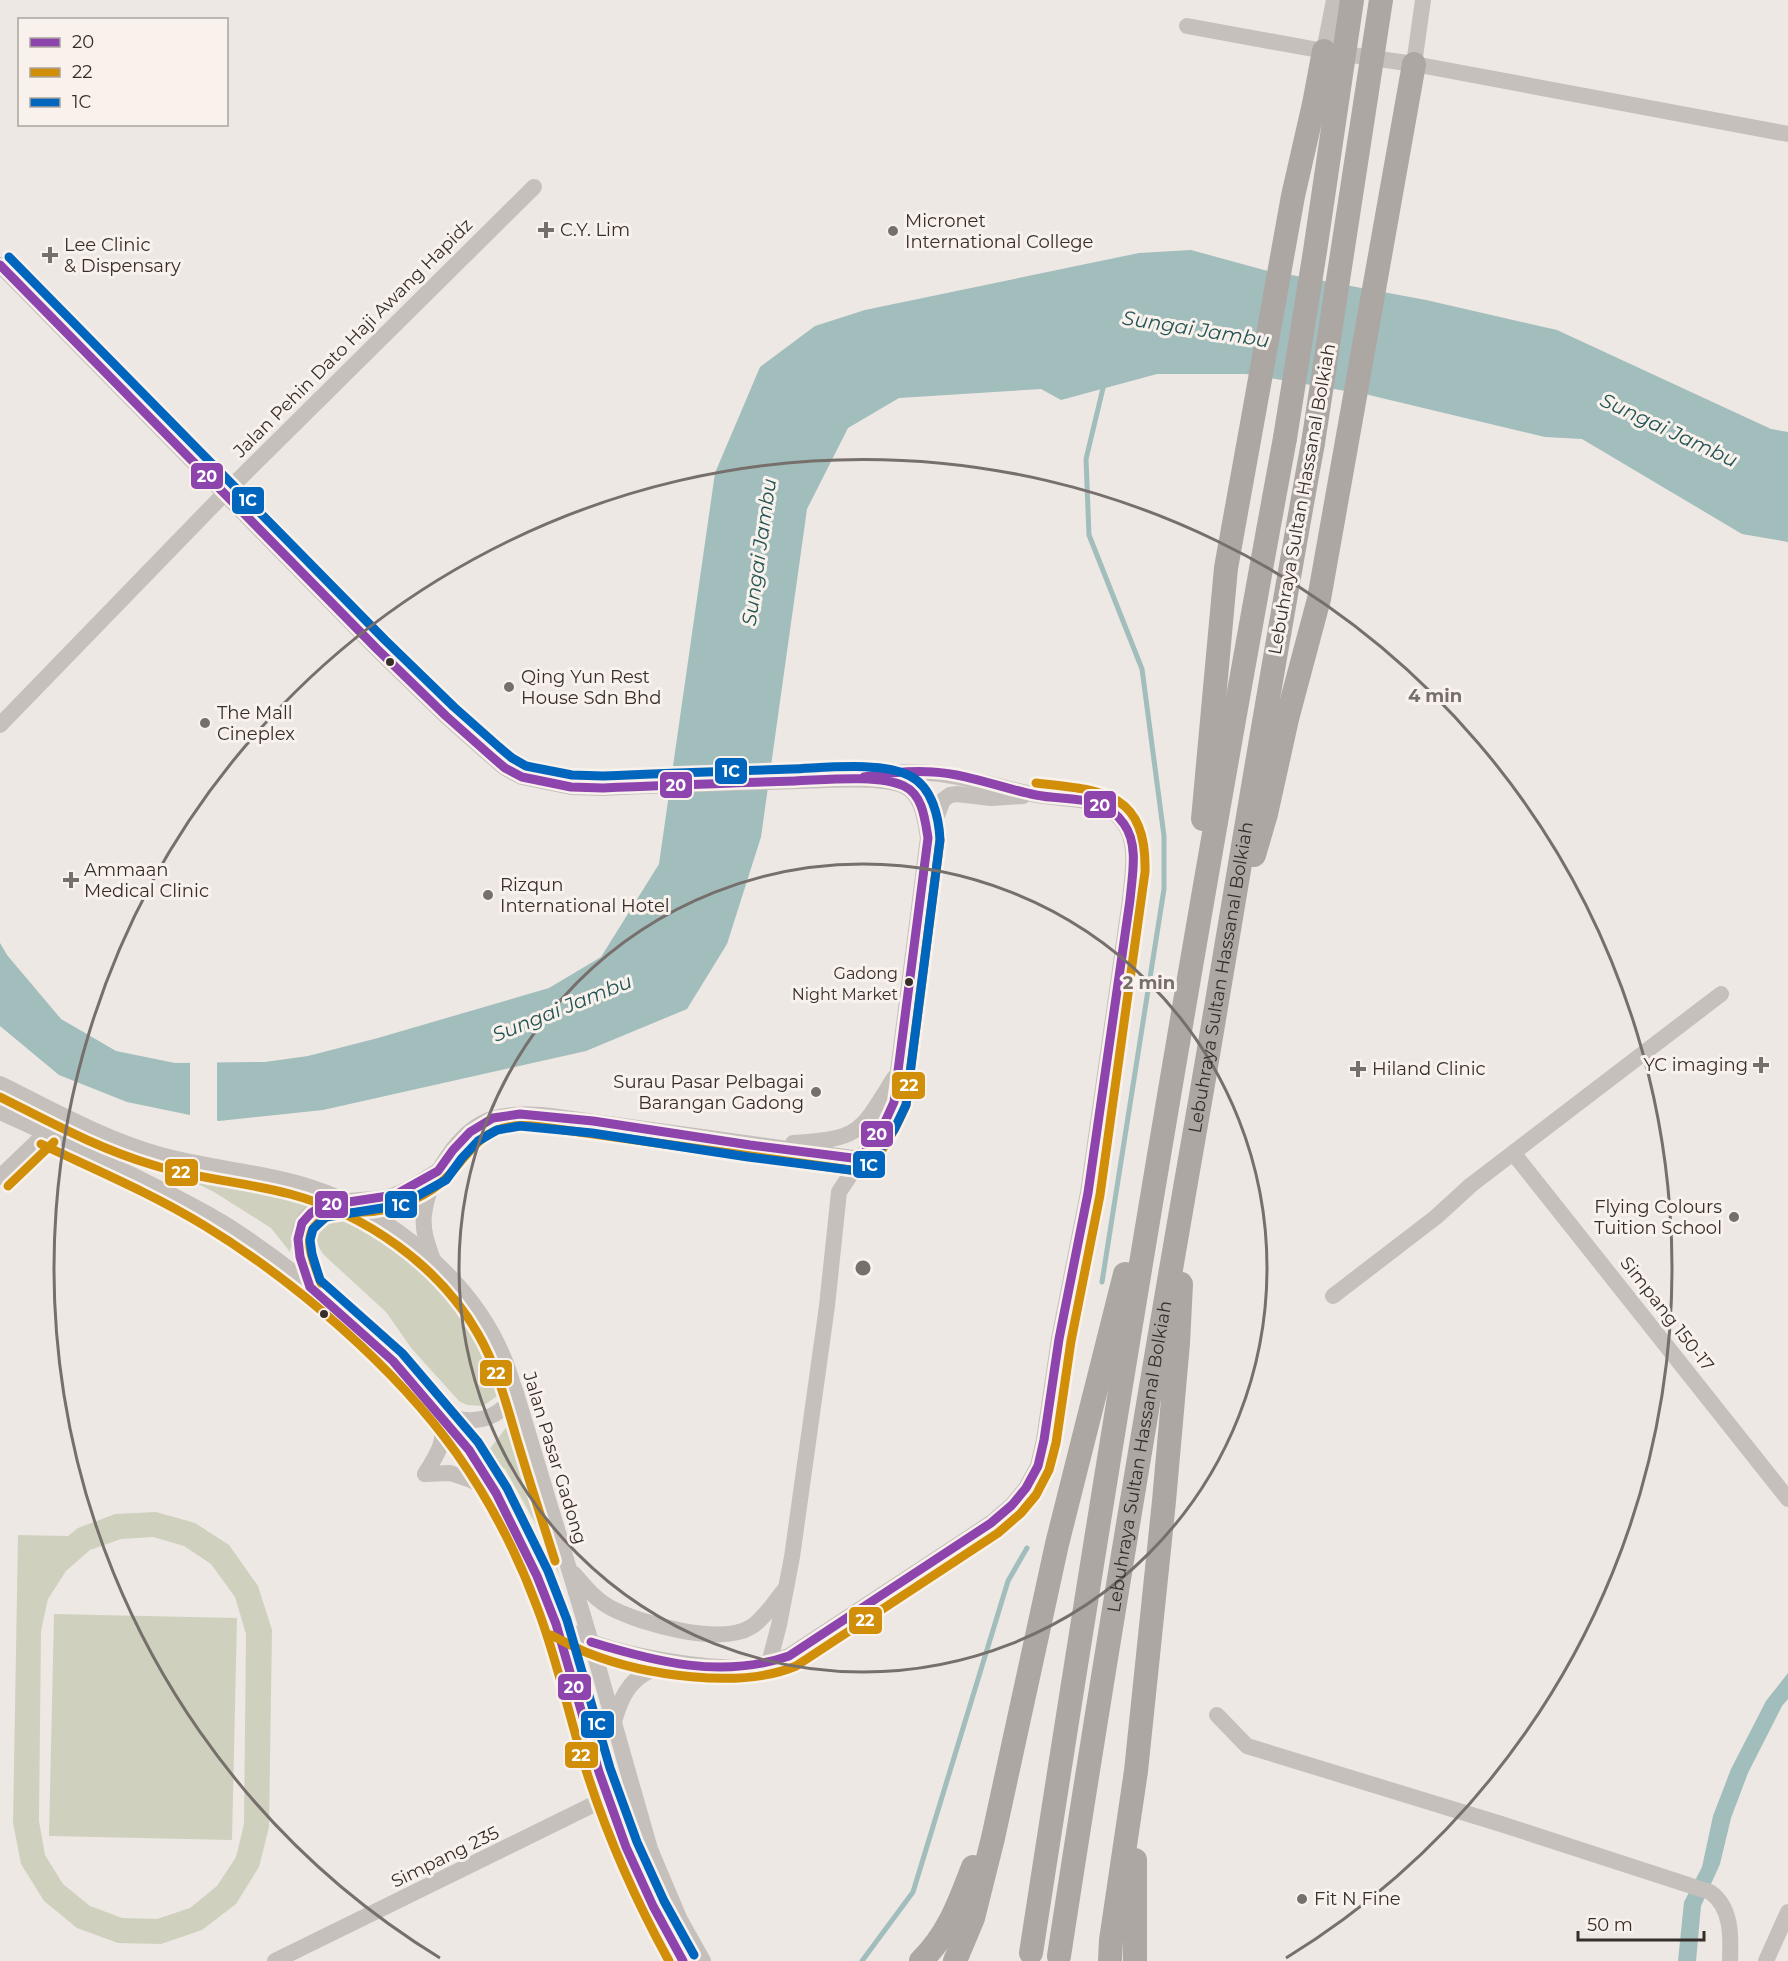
<svg xmlns="http://www.w3.org/2000/svg" width="1788" height="1961" viewBox="0 0 1788 1961" font-family="Montserrat,sans-serif">
<style>
.green{fill:#cfd1be;fill-rule:evenodd}
.water{fill:#a1bdbc}
.pier{fill:#ede8e3}
.lines{fill:none;stroke-linecap:round;stroke-linejoin:round}
.stream{stroke:#a1bdbc;stroke-width:5}
.minor{stroke:#c6c0bc;stroke-width:16}
.highway{stroke:#aca7a2;stroke-width:24}
.highway-bridge{stroke:#aca7a2;stroke-width:24}
.bus-1-casing{stroke:#f9f2ec;stroke-width:14}
.bus-2-casing{stroke:#f9f2ec;stroke-width:14}
.bus-3-casing{stroke:#f9f2ec;stroke-width:14}
.bus-1{stroke:#8e44ad;stroke-width:9}
.bus-2{stroke:#d18e08;stroke-width:9}
.bus-3{stroke:#0065bd;stroke-width:9}
.ring{fill:none;stroke:#776f6b;stroke-width:3}
.poi-dot{fill:#776f6b;stroke:#f9f2ec;stroke-width:2}
.bus-dot{fill:#372e2a;stroke:#f9f2ec;stroke-width:2}
.labels{text-anchor:middle;dominant-baseline:central;stroke-width:6;stroke-linejoin:round;paint-order:stroke}
.bus-label{font-size:16px;fill:#372e2a;stroke:#f9f2ec;text-anchor:end}
.poi-label{font-size:18px;fill:#372e2a;stroke:#f9f2ec;text-anchor:start}
.street-label{font-size:18px;fill:#372e2a;stroke:#f9f2ec}
.water-label{font-size:20px;font-style:italic;fill:#235455;stroke:#f9f2ec}
.centre{fill:#776f6b;stroke:#f9f2ec;stroke-width:3}
.ring-label{font-size:18px;text-anchor:middle;font-weight:bold;fill:#776f6b;stroke:#f9f2ec;stroke-width:6;stroke-linejoin:round;paint-order:stroke}
.line-badge{stroke:#f9f2ec;stroke-width:2}
.badge-label{font-size:16px;text-anchor:middle;font-weight:bold;fill:#fff}
</style>
<rect width="100%" height="100%" fill="#ede8e3"/>
<g class="green">
<path d="M 162,1162 L 322,1195 C 301,1213 295,1225 290,1252 L 271,1228 L 214,1192 L 161,1166 Z"/>
<path d="M 337,1211 L 355,1214 L 405,1246 L 432,1269 L 457,1296 L 481,1330 L 500,1372 L 501,1389 L 497,1396 L 483,1406 L 467,1405 L 459,1401 L 412,1349 L 386,1312 L 324,1255 C 309,1235 318,1223 337,1211 Z"/>
<path d="M 512,1420 L 538,1497 L 560,1577 L 543,1537 L 505,1469 L 485,1455 Z"/>
<path d="M 156,1512 L 195,1523 L 229,1545 L 258,1586 L 272,1630 L 269,1827 L 259,1867 L 236,1904 L 202,1930 L 161,1944 L 118,1943 L 77,1928 L 44,1901 L 21,1864 L 13,1823 L 18,1535 L 68,1536 L 78,1528 L 115,1514 ZM 153,1537 L 184,1546 L 211,1564 L 235,1597 L 246,1634 L 244,1824 L 236,1857 L 217,1886 L 190,1908 L 157,1919 L 122,1918 L 90,1906 L 63,1884 L 45,1855 L 39,1821 L 41,1631 L 48,1599 L 66,1571 L 90,1550 L 121,1539 Z"/>
<path d="M 54,1614 L 237,1618 L 232,1840 L 49,1836 Z"/>
</g>
<g class="water">
<path d="M 1191,250 L 1264,270 L 1426,300 L 1557,330 L 1771,429 L 1788,432 L 1788,542 L 1742,534 L 1582,439 L 1545,437 L 1369,395 L 1246,374 L 1157,374 L 1061,400 L 1041,389 L 899,398 L 848,428 L 807,509 L 761,837 L 727,944 L 687,1009 L 586,1051 L 323,1110 L 219,1121 L 127,1102 L 59,1075 L 0,1026 L 0,943 L 7,955 L 61,1019 L 116,1051 L 175,1063 L 265,1062 L 308,1056 L 378,1038 L 549,988 L 601,957 L 659,864 L 715,473 L 760,367 L 815,326 L 865,310 L 1139,253 Z"/>
<path d="M 1788,1673 L 1788,1699 L 1782,1706 L 1748,1773 L 1731,1818 L 1720,1864 L 1701,1906 L 1696,1961 L 1678,1961 L 1684,1902 L 1702,1867 L 1713,1816 L 1731,1769 L 1766,1701 Z"/>
</g>
<path class="pier" d="M 190,1059 L 217,1059 L 217,1124 L 190,1119 Z"/>
<g class="lines">
<g class="stream">
<path d="M 1102,1282 L 1164,889 L 1164,836 L 1142,669 L 1089,535 L 1086,459 L 1104,384"/>
<path d="M 862,1961 L 913,1892 L 1008,1581 L 1027,1548"/>
</g>
<g class="minor">
<path d="M 1187,26 L 1324,51 L 1414,64 L 1788,134"/>
<path d="M 1324,51 L 1334,0"/>
<path d="M 1414,64 L 1423,0"/>
<path d="M 0,265 L 377,649 L 446,716 L 491,756 L 505,768 L 522,777 L 571,787 L 603,788 C 668,785 734,783 799,781 C 825,780 882,776 904,786 C 923,795 925,820 928,838 L 894,1102 L 884,1124 L 839,1192 L 827,1306 L 792,1557 L 779,1625 L 769,1663"/>
<path d="M 0,725 L 224,494 L 534,187"/>
<path d="M 928,838 L 943,800 L 950,795 L 957,794 L 991,798 L 1023,796"/>
<path d="M 0,1084 C 51,1109 102,1138 157,1154 C 208,1169 262,1171 313,1188 C 389,1213 470,1279 502,1354 C 508,1366 511,1380 516,1393 L 591,1642 L 650,1849 L 680,1920 L 703,1961"/>
<path d="M 0,1112 C 45,1132 90,1154 134,1176 C 167,1193 200,1208 231,1228 C 315,1282 410,1368 469,1450 C 504,1498 536,1567 556,1624 C 573,1672 583,1723 599,1772 C 621,1838 649,1900 683,1961"/>
<path d="M 793,1143 C 860,1139 860,1133 894,1078"/>
<path d="M 1514,1154 L 1788,1499"/>
<path d="M 0,1177 L 46,1133"/>
<path d="M 433,1260 C 428,1246 422,1231 424,1215 C 428,1180 458,1128 495,1118 C 514,1113 532,1114 551,1116 L 860,1159"/>
<path d="M 310,1287 C 295,1240 286,1208 348,1201 C 364,1199 379,1200 394,1195 C 409,1191 424,1179 438,1171"/>
<path d="M 1333,1296 L 1436,1217 L 1471,1185 L 1721,994"/>
<path d="M 441,1415 C 473,1425 497,1422 516,1393"/>
<path d="M 425,1474 L 450,1473 L 471,1480 L 495,1493"/>
<path d="M 425,1474 C 439,1452 445,1443 442,1416"/>
<path d="M 574,1574 C 585,1587 596,1600 611,1608 C 642,1624 720,1646 751,1627 C 764,1619 775,1601 785,1589"/>
<path d="M 556,1624 C 569,1630 581,1638 594,1643 C 630,1656 715,1672 753,1666 C 765,1664 777,1660 789,1656 L 991,1523 L 1012,1505 L 1026,1488 L 1038,1466 L 1044,1440 L 1059,1339 L 1088,1193 L 1130,900 C 1132,876 1139,844 1124,823 C 1103,794 1067,801 1036,795 C 975,782 937,765 873,775"/>
<path d="M 1217,1715 L 1247,1746 L 1501,1824 L 1710,1892 C 1732,1907 1731,1937 1730,1961"/>
<path d="M 614,1722 C 623,1687 638,1669 675,1664"/>
<path d="M 275,1961 L 631,1786"/>
<path d="M 1766,1961 L 1788,1912"/>
</g>
<g class="highway">
<path d="M 1203,819 L 1226,568 L 1293,196 L 1314,104 L 1324,51"/>
<path d="M 1254,855 L 1266,814 L 1287,719 L 1319,599 L 1414,64"/>
<path d="M 1031,1953 C 1109,1447 1192,941 1285,438"/>
<path id="s1" d="M 1059,1956 C 1103,1669 1151,1382 1201,1096 C 1238,879 1273,660 1313,443"/>
<path d="M 921,1961 C 949,1933 959,1903 973,1867"/>
<path d="M 955,1961 L 973,1918 L 993,1838 L 1057,1544 L 1125,1274"/>
<path d="M 1110,1961 L 1111,1940 L 1136,1771 L 1164,1501 L 1178,1343 L 1181,1284"/>
<path d="M 1135,1961 L 1135,1860"/>
</g>
<g class="highway-bridge">
<path d="M 1285,438 L 1315,251 L 1352,0"/>
<path d="M 1313,443 L 1381,0"/>
</g>
<defs>
<g id="bus-1">
<path d="M 0,265 L 377,649 L 446,716 L 491,756 L 505,768 L 522,777 L 571,787 L 603,788 C 667,785 731,783 795,781 C 824,780 878,774 904,786 C 923,795 925,820 928,838 L 894,1102 L 884,1124 L 860,1159 L 750,1145 L 593,1121 L 520,1114 L 493,1118 L 470,1132 L 453,1150 L 438,1171 L 395,1195 L 322,1206 L 311,1213 L 302,1223 L 298,1239 L 300,1257 L 310,1287 L 393,1361 L 469,1450 L 496,1493 L 537,1576 L 556,1624 L 599,1772 L 626,1847 L 653,1906 L 683,1961"/>
<path d="M 591,1642 C 656,1662 722,1679 789,1656 L 991,1523 L 1012,1505 L 1026,1488 L 1038,1466 L 1044,1440 L 1059,1339 L 1088,1193 L 1130,900 C 1132,876 1139,845 1124,824 C 1117,814 1106,806 1095,803 C 1076,797 1055,799 1036,795 C 1001,788 968,774 933,772 C 909,770 887,773 864,777"/>
</g>
<g id="bus-2">
<path d="M 0,1097 C 50,1122 99,1149 153,1165 C 198,1179 245,1182 290,1194 C 365,1214 439,1265 478,1334 C 497,1367 506,1403 517,1440 C 529,1480 542,1520 555,1561"/>
<path d="M 41,1144 C 96,1170 153,1194 205,1226 C 295,1281 396,1368 457,1454 C 490,1501 517,1553 537,1607 C 558,1661 569,1718 587,1773 C 608,1838 636,1901 669,1961"/>
<path d="M 8,1186 L 54,1142"/>
<path d="M 321,1283 C 316,1267 302,1241 315,1226 C 329,1209 356,1214 376,1211 C 388,1210 400,1206 411,1201 C 425,1195 439,1186 449,1175 C 467,1156 479,1132 508,1127 C 522,1124 536,1126 550,1128 L 858,1171 C 876,1170 899,1121 906,1105 L 940,840"/>
<path d="M 551,1635 C 563,1641 575,1648 588,1653 C 643,1675 740,1690 796,1666 L 998,1533 L 1021,1513 L 1036,1495 L 1049,1470 L 1056,1443 L 1071,1341 L 1100,1195 L 1145,872 C 1147,791 1101,790 1036,783"/>
</g>
<path id="bus-3" d="M 9,257 L 385,640 L 454,707 L 499,747 L 512,758 L 526,766 L 572,775 L 603,776 C 666,773 729,771 792,769 C 824,768 882,761 910,776 C 932,787 939,817 940,840 L 906,1105 L 894,1130 L 866,1169 L 858,1171 L 748,1157 L 592,1133 L 520,1126 L 497,1130 L 478,1141 L 462,1158 L 446,1180 L 401,1205 L 326,1217 L 313,1229 L 310,1240 L 312,1254 L 320,1280 L 402,1353 L 478,1442 L 507,1488 L 548,1571 L 567,1620 L 610,1768 L 637,1842 L 664,1901 L 694,1955"/>
</defs>
<use href="#bus-1" class="bus-1-casing"/>
<use href="#bus-2" class="bus-2-casing"/>
<use href="#bus-3" class="bus-3-casing"/>
<use href="#bus-1" class="bus-1"/>
<use href="#bus-2" class="bus-2"/>
<use href="#bus-3" class="bus-3"/>
</g>
<g class="ring">
<circle cx="863" cy="1268" r="404"/>
<path d="M440 1958A809 809 0 1 1 1286 1958"/>
</g>
<g class="poi-dot">
<path d="M543 221h6v6h6v6h-6v6h-6v-6h-6v-6h6z"/>
<circle cx="893" cy="231" r="6"/>
<path d="M47 246h6v6h6v6h-6v6h-6v-6h-6v-6h6z"/>
<circle cx="509" cy="687" r="6"/>
<circle cx="205" cy="723" r="6"/>
<path d="M68 871h6v6h6v6h-6v6h-6v-6h-6v-6h6z"/>
<circle cx="488" cy="895" r="6"/>
<path d="M1758 1056h6v6h6v6h-6v6h-6v-6h-6v-6h6z"/>
<path d="M1355 1060h6v6h6v6h-6v6h-6v-6h-6v-6h6z"/>
<circle cx="816" cy="1092" r="6"/>
<circle cx="1734" cy="1217" r="6"/>
<circle cx="1302" cy="1899" r="6"/>
</g>
<g class="bus-dot">
<circle cx="390" cy="662" r="5"/>
<circle cx="909" cy="982" r="5"/>
<circle cx="324" cy="1314" r="5"/>
</g>
<g class="labels">
<g class="bus-label">
<text x="898" y="973">Gadong<tspan x="898" dy="21">Night Market</tspan></text>
</g>
<g class="poi-label">
<text x="905" y="221">Micronet<tspan x="905" dy="21">International College</tspan></text>
<text x="560" y="230">C.Y. Lim</text>
<text x="64" y="245">Lee Clinic<tspan x="64" dy="21">&amp; Dispensary</tspan></text>
<text x="521" y="677">Qing Yun Rest<tspan x="521" dy="21">House Sdn Bhd</tspan></text>
<text x="217" y="713">The Mall<tspan x="217" dy="21">Cineplex</tspan></text>
<text x="84" y="870">Ammaan<tspan x="84" dy="21">Medical Clinic</tspan></text>
<text x="500" y="885">Rizqun<tspan x="500" dy="21">International Hotel</tspan></text>
<text x="1748" y="1065" text-anchor="end">YC imaging</text>
<text x="1372" y="1069">Hiland Clinic</text>
<text x="804" y="1082" text-anchor="end">Surau Pasar Pelbagai<tspan x="804" dy="21">Barangan Gadong</tspan></text>
<text x="1722" y="1207" text-anchor="end">Flying Colours<tspan x="1722" dy="21">Tuition School</tspan></text>
<text x="1314" y="1899">Fit N Fine</text>
</g>
<g class="street-label">
<text transform="translate(353 338) rotate(-45)">Jalan Pehin Dato Haji Awang Hapidz</text>
<text transform="translate(1302 499) rotate(-80)">Lebuhraya Sultan Hassanal Bolkiah</text>
<text stroke="none"><textPath href="#s1" startOffset="992">Lebuhraya Sultan Hassanal Bolkiah</textPath></text>
<text transform="translate(1667 1314) rotate(52)">Simpang 150-17</text>
<text stroke="none"><textPath href="#s1" startOffset="506">Lebuhraya Sultan Hassanal Bolkiah</textPath></text>
<text transform="translate(555 1458) rotate(73)">Jalan Pasar Gadong</text>
<text transform="translate(445 1857) rotate(-26)">Simpang 235</text>
</g>
<g class="water-label">
<text transform="translate(1196 329) rotate(9)">Sungai Jambu</text>
<text transform="translate(1669 430) rotate(25)">Sungai Jambu</text>
<text transform="translate(759 552) rotate(-82)">Sungai Jambu</text>
<text transform="translate(562 1008) rotate(-22)">Sungai Jambu</text>
</g>
</g>
<circle cx="863" cy="1268" r="9" class="centre"/>
<g class="ring-label">
<text x="1435" y="702">4 min</text>
<text x="1149" y="989">2 min</text>
</g>
<g class="line-badge">
<rect x="190" y="462" width="34" height="28" rx="6" fill="#8e44ad"/>
<rect x="231" y="486" width="34" height="29" rx="6" fill="#0065bd"/>
<rect x="714" y="757" width="34" height="28" rx="6" fill="#0065bd"/>
<rect x="659" y="771" width="34" height="28" rx="6" fill="#8e44ad"/>
<rect x="1083" y="790" width="34" height="29" rx="6" fill="#8e44ad"/>
<rect x="891" y="1071" width="35" height="29" rx="6" fill="#d18e08"/>
<rect x="860" y="1120" width="34" height="28" rx="6" fill="#8e44ad"/>
<rect x="852" y="1150" width="34" height="29" rx="6" fill="#0065bd"/>
<rect x="164" y="1158" width="35" height="29" rx="6" fill="#d18e08"/>
<rect x="314" y="1190" width="35" height="29" rx="6" fill="#8e44ad"/>
<rect x="384" y="1190" width="34" height="29" rx="6" fill="#0065bd"/>
<rect x="479" y="1359" width="34" height="28" rx="6" fill="#d18e08"/>
<rect x="848" y="1606" width="35" height="29" rx="6" fill="#d18e08"/>
<rect x="557" y="1673" width="35" height="28" rx="6" fill="#8e44ad"/>
<rect x="580" y="1710" width="35" height="29" rx="6" fill="#0065bd"/>
<rect x="564" y="1741" width="35" height="28" rx="6" fill="#d18e08"/>
</g>
<g class="badge-label">
<text x="207" y="482">20</text>
<text x="248" y="506">1C</text>
<text x="731" y="777">1C</text>
<text x="676" y="791">20</text>
<text x="1100" y="811">20</text>
<text x="909" y="1091">22</text>
<text x="877" y="1140">20</text>
<text x="869" y="1171">1C</text>
<text x="181" y="1178">22</text>
<text x="332" y="1210">20</text>
<text x="401" y="1211">1C</text>
<text x="496" y="1379">22</text>
<text x="865" y="1626">22</text>
<text x="574" y="1693">20</text>
<text x="597" y="1730">1C</text>
<text x="581" y="1761">22</text>
</g>
<rect x="18" y="18" width="210" height="108" fill="#f9f2ec" stroke="#aba49e" stroke-width="1.5"/>
<rect x="30" y="38" width="30" height="9" fill="#8e44ad" stroke="#aba49e" stroke-width="1.5"/>
<text x="72" y="48" font-size="18" fill="#372e2a">20</text>
<rect x="30" y="68" width="30" height="9" fill="#d18e08" stroke="#aba49e" stroke-width="1.5"/>
<text x="72" y="78" font-size="18" fill="#372e2a">22</text>
<rect x="30" y="98" width="30" height="9" fill="#0065bd" stroke="#aba49e" stroke-width="1.5"/>
<text x="72" y="108" font-size="18" fill="#372e2a">1C</text>
<path d="M1578 1931v9h126v-9" fill="none" stroke="#372e2a" stroke-width="3"/>
<text x="1587" y="1931" font-size="18" fill="#372e2a" stroke="#f9f2ec" stroke-width="4.5" paint-order="stroke">50 m</text>
</svg>
